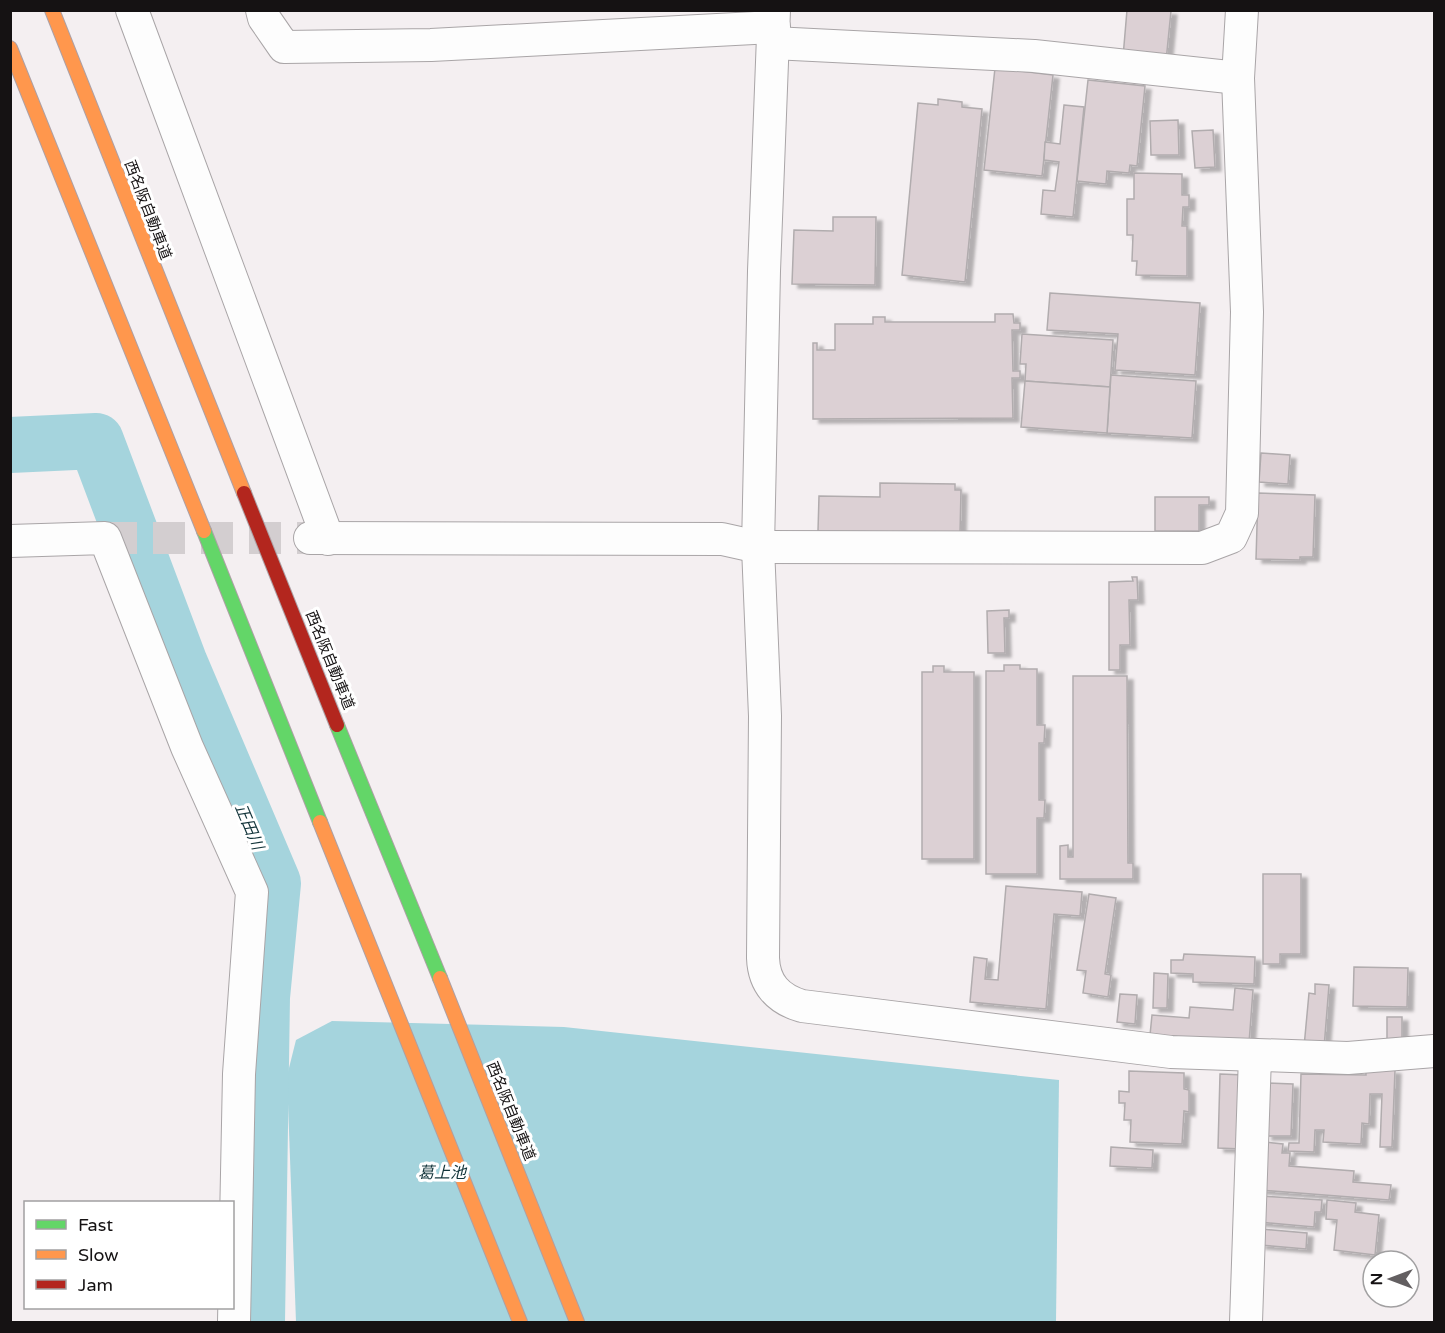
<svg xmlns="http://www.w3.org/2000/svg" width="1445" height="1333" viewBox="0 0 1445 1333" font-family="'Varela Round','Noto Sans JP',sans-serif">
<style>
.water{fill:#a5d4dd}
.lines{fill:none;stroke-linecap:round;stroke-linejoin:round}
.river{stroke:#a5d4dd;stroke-width:56}
.building{fill:#dcd0d4;stroke:#b1acae;stroke-width:1.5;filter:url(#shadow)}
.street-tunnel{stroke:#d3ced0;stroke-width:32;stroke-dasharray:32 16;stroke-linecap:butt}
.street-casing{stroke:#a9a5a7;stroke-width:34}
.fast-casing{stroke:#ada0a5;stroke-width:16}
.slow-casing{stroke:#ada0a5;stroke-width:16}
.jam-casing{stroke:#ada0a5;stroke-width:16}
.street{stroke:#fdfdfd;stroke-width:32}
.fast{stroke:#63d668;stroke-width:14}
.slow{stroke:#ff974d;stroke-width:14}
.jam{stroke:#b3261e;stroke-width:14}
.labels{text-anchor:middle;dominant-baseline:central;stroke-width:6;stroke-linejoin:round;paint-order:stroke}
.street-label{font-size:15px;fill:#151213;stroke:#fff}
.water-label{font-size:16px;font-style:italic;fill:#12343a;stroke:#fff}
</style>
<defs>
<filter id="shadow"><feDropShadow dx="6" dy="4" stdDeviation="1.5" flood-color="#0004"/></filter>
</defs>
<rect width="100%" height="100%" fill="#f4eff1"/>
<path class="water" d="M 332,1021 L 564,1027 L 1059,1080 L 1056,1322 L 296,1322 L 287,1076 L 296,1040 Z"/>
<g class="lines">
<path class="river" d="M 10,445 L 96,441 L 180,664 L 273,883 L 262,997 L 257,1322"/>
</g>
<g class="building">
<path d="M 1127,10 L 1171,11 L 1166,61 L 1123,57 Z"/>
<path d="M 995,68 L 1053,75 L 1042,176 L 984,170 Z"/>
<path d="M 1088,80 L 1145,86 L 1137,166 L 1130,165 L 1129,173 L 1107,171 L 1106,184 L 1077,181 Z"/>
<path d="M 938,99 L 962,102 L 962,107 L 982,109 L 965,282 L 902,275 L 918,103 L 938,105 Z"/>
<path d="M 1064,105 L 1084,107 L 1073,217 L 1041,214 L 1043,190 L 1055,191 L 1059,162 L 1044,160 L 1045,142 L 1060,144 Z"/>
<path d="M 1178,120 L 1179,155 L 1151,155 L 1150,121 Z"/>
<path d="M 1213,130 L 1215,167 L 1195,168 L 1192,131 Z"/>
<path d="M 1134,173 L 1182,174 L 1182,195 L 1189,195 L 1189,207 L 1183,207 L 1182,226 L 1187,226 L 1187,276 L 1136,275 L 1137,261 L 1132,261 L 1133,235 L 1127,235 L 1127,199 L 1134,199 Z"/>
<path d="M 833,217 L 876,217 L 875,285 L 792,284 L 794,230 L 833,231 Z"/>
<path d="M 1050,293 L 1200,303 L 1195,375 L 1115,370 L 1118,334 L 1047,330 Z"/>
<path d="M 995,314 L 1013,314 L 1014,323 L 1020,323 L 1020,330 L 1012,330 L 1013,371 L 1020,371 L 1020,378 L 1012,378 L 1013,418 L 813,419 L 813,343 L 817,343 L 817,350 L 835,350 L 835,324 L 873,324 L 873,317 L 885,317 L 885,322 L 995,322 Z"/>
<path d="M 1022,334 L 1113,340 L 1110,387 L 1025,381 L 1026,364 L 1020,364 Z"/>
<path d="M 1111,375 L 1196,381 L 1192,438 L 1107,433 Z"/>
<path d="M 1025,381 L 1110,387 L 1107,433 L 1021,427 Z"/>
<path d="M 1261,453 L 1290,455 L 1288,484 L 1259,482 Z"/>
<path d="M 880,483 L 955,484 L 955,490 L 961,490 L 960,533 L 818,531 L 819,496 L 880,497 Z"/>
<path d="M 1258,493 L 1315,495 L 1313,557 L 1300,557 L 1300,560 L 1256,559 Z"/>
<path d="M 1155,497 L 1209,497 L 1209,505 L 1199,505 L 1199,531 L 1155,531 Z"/>
<path d="M 1132,577 L 1137,577 L 1138,600 L 1129,600 L 1130,645 L 1120,645 L 1120,670 L 1109,670 L 1109,582 L 1133,581 Z"/>
<path d="M 1009,610 L 1009,618 L 1004,618 L 1005,653 L 988,653 L 987,611 Z"/>
<path d="M 1004,665 L 1020,665 L 1020,669 L 1037,669 L 1037,725 L 1045,725 L 1044,743 L 1039,743 L 1039,800 L 1045,800 L 1044,818 L 1037,818 L 1037,874 L 986,874 L 986,671 L 1004,671 Z"/>
<path d="M 933,666 L 944,666 L 944,672 L 974,672 L 974,859 L 922,859 L 922,672 L 933,672 Z"/>
<path d="M 1073,676 L 1127,676 L 1128,863 L 1133,863 L 1133,879 L 1060,879 L 1060,846 L 1068,845 L 1068,857 L 1073,857 Z"/>
<path d="M 1263,874 L 1301,874 L 1301,954 L 1280,954 L 1280,964 L 1263,964 Z"/>
<path d="M 1006,886 L 1082,892 L 1080,916 L 1054,914 L 1046,1009 L 970,1002 L 974,957 L 987,959 L 985,979 L 998,980 Z"/>
<path d="M 1089,894 L 1116,898 L 1105,974 L 1111,975 L 1108,997 L 1083,993 L 1086,971 L 1077,970 Z"/>
<path d="M 1184,954 L 1255,957 L 1254,984 L 1193,982 L 1193,974 L 1171,973 L 1171,960 L 1183,960 Z"/>
<path d="M 1354,967 L 1408,968 L 1407,1007 L 1353,1006 Z"/>
<path d="M 1154,973 L 1168,974 L 1167,1008 L 1153,1008 Z"/>
<path d="M 1315,984 L 1329,985 L 1324,1048 L 1304,1047 L 1309,993 L 1315,994 Z"/>
<path d="M 1235,988 L 1253,990 L 1249,1043 L 1150,1035 L 1152,1015 L 1189,1018 L 1190,1007 L 1233,1010 Z"/>
<path d="M 1120,994 L 1137,995 L 1135,1024 L 1117,1022 Z"/>
<rect x="1387" y="1017" width="15" height="25"/>
<path d="M 1366,1069 L 1395,1070 L 1392,1147 L 1380,1147 L 1382,1094 L 1370,1094 L 1369,1124 L 1362,1123 L 1361,1144 L 1323,1142 L 1324,1130 L 1315,1130 L 1314,1152 L 1288,1151 L 1289,1143 L 1299,1143 L 1301,1074 L 1366,1075 Z"/>
<path d="M 1129,1071 L 1184,1073 L 1184,1089 L 1189,1090 L 1189,1112 L 1184,1111 L 1182,1144 L 1130,1142 L 1131,1120 L 1124,1120 L 1125,1103 L 1119,1103 L 1119,1091 L 1129,1092 Z"/>
<path d="M 1220,1074 L 1244,1075 L 1242,1149 L 1218,1148 Z"/>
<path d="M 1268,1083 L 1293,1084 L 1291,1136 L 1266,1136 Z"/>
<path d="M 1264,1142 L 1283,1144 L 1282,1153 L 1290,1153 L 1289,1166 L 1354,1171 L 1353,1182 L 1391,1185 L 1389,1200 L 1260,1190 Z"/>
<path d="M 1111,1147 L 1153,1150 L 1152,1168 L 1110,1166 Z"/>
<path d="M 1261,1196 L 1322,1200 L 1321,1212 L 1315,1212 L 1314,1227 L 1259,1222 Z"/>
<path d="M 1327,1200 L 1356,1203 L 1355,1212 L 1379,1215 L 1375,1255 L 1334,1250 L 1337,1220 L 1326,1219 Z"/>
<path d="M 1261,1229 L 1307,1233 L 1306,1249 L 1260,1245 Z"/>
</g>
<g class="lines">
<path class="street-tunnel" d="M 105,538 L 310,538"/>
<defs>
<g id="street">
<path d="M 132,10 L 328,539"/>
<path d="M 262,10 L 264,18 L 284,47 L 431,45 L 774,27"/>
<path d="M 774,10 L 764,271 L 758,547 L 765,716 L 763,958 C 764,984 778,999 802,1006 L 1171,1052 L 1348,1058 L 1434,1051"/>
<path d="M 773,43 L 1034,56 L 1238,78"/>
<path d="M 310,538 L 722,539 L 758,547 L 1202,548 L 1231,537 L 1242,513 L 1247,312 L 1238,78 L 1242,10"/>
<path d="M 10,541 L 105,538 L 187,747 L 252,892 L 239,1074 L 234,1322"/>
<path d="M 1246,1322 L 1255,1056"/>
</g>
<g id="fast">
<path d="M 204,531 L 320,822"/>
<path d="M 337,725 L 440,978"/>
</g>
<g id="slow">
<path d="M 52,10 L 244,493"/>
<path d="M 10,48 L 204,531"/>
<path d="M 320,822 L 520,1322"/>
<path d="M 440,978 L 577,1322"/>
</g>
<path id="jam" d="M 244,493 L 337,725"/>
</defs>
<use href="#street" class="street-casing"/>
<use href="#fast" class="fast-casing"/>
<use href="#slow" class="slow-casing"/>
<use href="#jam" class="jam-casing"/>
<use href="#street" class="street"/>
<use href="#fast" class="fast"/>
<use href="#slow" class="slow"/>
<use href="#jam" class="jam"/>
</g>
<g class="labels">
<g class="street-label">
<text transform="translate(148 210) rotate(69)">西名阪自動車道</text>
<text transform="translate(330 660) rotate(68)">西名阪自動車道</text>
<text transform="translate(511 1111) rotate(68)">西名阪自動車道</text>
</g>
<g class="water-label">
<text transform="translate(249 827) rotate(67)">正田川</text>
<text x="442" y="1173">葛上池</text>
</g>
</g>
<rect width="1445" height="1333" fill="none" stroke="#151213" stroke-width="24"/>
<rect x="24" y="1201" width="210" height="108" fill="#ffffff" stroke="#a1a0a1" stroke-width="1.5"/>
<rect x="36" y="1220" width="30" height="9" fill="#63d668" stroke="#a1a0a1" stroke-width="1.5"/>
<text x="78" y="1231" font-size="18" fill="#151213">Fast</text>
<rect x="36" y="1250" width="30" height="9" fill="#ff974d" stroke="#a1a0a1" stroke-width="1.5"/>
<text x="78" y="1261" font-size="18" fill="#151213">Slow</text>
<rect x="36" y="1280" width="30" height="9" fill="#b3261e" stroke="#a1a0a1" stroke-width="1.5"/>
<text x="78" y="1291" font-size="18" fill="#151213">Jam</text>
<g transform="translate(1391 1279) rotate(270)"><circle r="28" fill="#ffffff" stroke="#a1a0a1" stroke-width="1.5"/>
<path d="M0-4.5L10 22L0 15L-10 22Z" fill="#635f61"/>
<text y="-9" font-size="16" font-weight="bold" text-anchor="middle" fill="#151213">N</text>
</g>
</svg>
